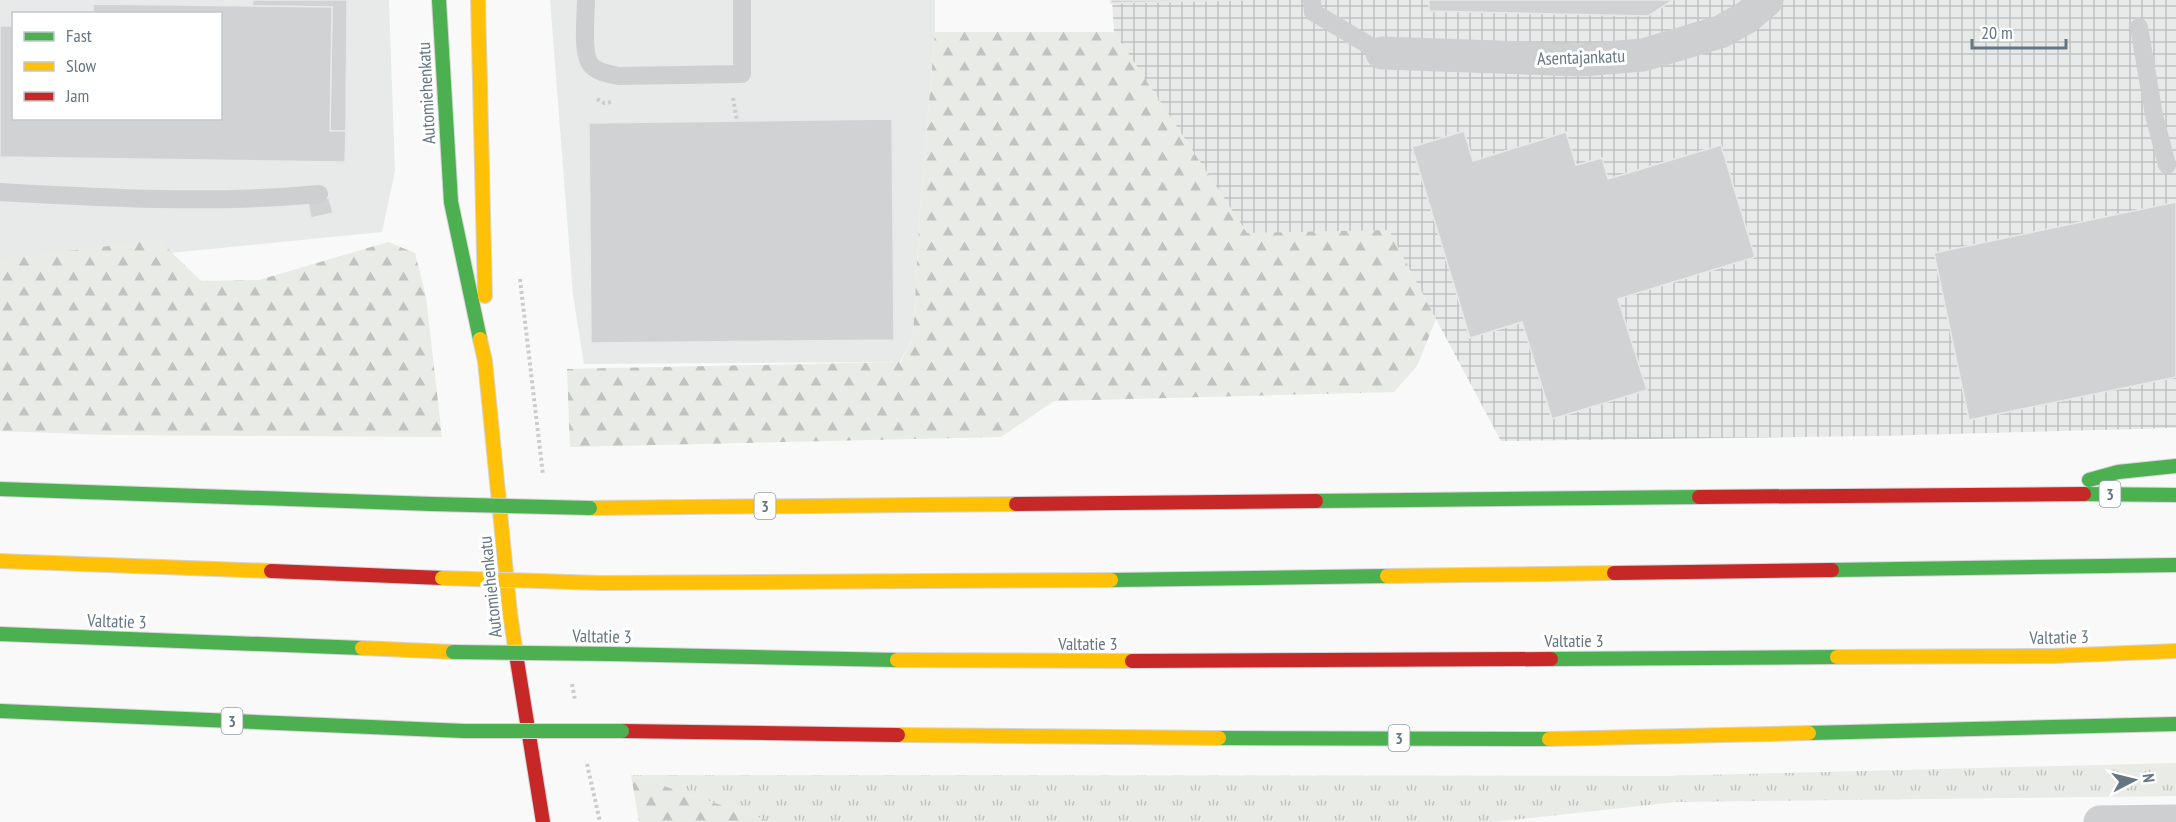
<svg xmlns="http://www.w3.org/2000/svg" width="2176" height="822" viewBox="0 0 2176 822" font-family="'PT Sans Narrow',sans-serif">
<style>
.built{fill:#e8e9e9;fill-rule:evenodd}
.industrial{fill:url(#industrial-grid)}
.grass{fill:url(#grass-tufts)}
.forest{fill:url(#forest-firs)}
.building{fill:#d0d2d3;stroke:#e8e8e8;stroke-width:1.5}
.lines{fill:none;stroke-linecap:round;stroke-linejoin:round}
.fast-casing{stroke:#d5d6d7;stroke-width:16}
.slow-casing{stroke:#d5d6d7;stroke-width:16}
.jam-casing{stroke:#d5d6d7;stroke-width:16}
.path{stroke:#cbcccd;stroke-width:4;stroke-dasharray:3 3;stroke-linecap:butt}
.lane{stroke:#cecfd0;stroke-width:18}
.street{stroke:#cecfd0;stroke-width:33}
.fast{stroke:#4caf50;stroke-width:14}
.slow{stroke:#ffc107;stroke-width:14}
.jam{stroke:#c62828;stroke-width:14}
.fast-bridge-casing{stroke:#d5d6d6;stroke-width:16;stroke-linecap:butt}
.slow-bridge-casing{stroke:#d5d6d6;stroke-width:16;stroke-linecap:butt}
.fast-bridge{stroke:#4caf50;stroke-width:14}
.slow-bridge{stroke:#ffc107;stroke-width:14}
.labels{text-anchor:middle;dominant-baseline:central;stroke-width:6;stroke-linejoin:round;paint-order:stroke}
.shield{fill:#fff;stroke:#939fa8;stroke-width:1.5}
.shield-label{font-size:16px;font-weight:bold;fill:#657683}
.street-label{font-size:18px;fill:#657683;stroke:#fff}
</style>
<defs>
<pattern id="industrial-grid" width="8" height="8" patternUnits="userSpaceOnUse" patternTransform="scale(1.5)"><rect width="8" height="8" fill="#e8e9e9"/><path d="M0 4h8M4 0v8" fill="none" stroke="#c0c1c2"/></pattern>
<pattern id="grass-tufts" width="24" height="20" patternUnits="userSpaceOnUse" patternTransform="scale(1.5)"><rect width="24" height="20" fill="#e8ebe6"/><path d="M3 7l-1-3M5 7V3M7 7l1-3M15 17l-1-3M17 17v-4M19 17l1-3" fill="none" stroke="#c0c3c0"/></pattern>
<pattern id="forest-firs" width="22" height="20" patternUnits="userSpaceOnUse" patternTransform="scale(1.5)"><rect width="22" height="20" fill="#e8ebe6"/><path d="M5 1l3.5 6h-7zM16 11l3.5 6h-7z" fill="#c0c3c0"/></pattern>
</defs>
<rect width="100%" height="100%" fill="#f9f9f9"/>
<g class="built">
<path d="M 0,0 L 389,0 L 395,171 L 382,232 L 0,270 ZM 14,14 L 220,14 L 220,118 L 14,118 Z"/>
<path d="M 550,0 L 935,0 L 935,32 L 920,208 L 913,337 L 900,362 L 584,364 L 573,295 Z"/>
</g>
<path class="industrial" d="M 1112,0 L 2176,0 L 2176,428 L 1877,436 L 1501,441 L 1389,231 L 1247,233 L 1114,32 Z"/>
<path class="grass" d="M 2176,763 L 2176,796 L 1676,802 L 1494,822 L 772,822 L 631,775 L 1665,776 Z"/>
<g class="forest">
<path d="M 935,32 L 1114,32 L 1247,233 L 1389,230 L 1436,319 L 1417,366 L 1394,392 L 1054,401 L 1001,437 L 570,447 L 567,369 L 901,362 L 913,337 L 920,208 Z"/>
<path d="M 159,240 L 201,281 L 259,280 L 388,242 L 415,253 L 426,297 L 442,437 L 108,435 L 0,431 L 0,259 Z"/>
<path d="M 631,775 L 772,822 L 639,822 Z"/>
</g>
<g class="building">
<path d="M 253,0 L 347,0 L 346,131 L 330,131 L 332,7 L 252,6 Z"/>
<path d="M 1111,0 L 1244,0 L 1111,3 Z"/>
<path d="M 1429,0 L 1673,0 L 1648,16 L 1429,11 Z"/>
<path d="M 93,4 L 332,7 L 330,131 L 346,131 L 345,162 L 0,157 L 0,26 L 14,26 L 14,118 L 220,118 L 220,14 L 93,14 Z"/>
<path d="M 892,119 L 894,340 L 591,343 L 589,123 Z"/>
<path d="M 1464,131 L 1473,161 L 1566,132 L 1576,165 L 1602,158 L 1608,179 L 1721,145 L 1755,257 L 1618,299 L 1647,390 L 1552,419 L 1522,322 L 1470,338 L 1412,147 Z"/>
<path d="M 329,198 L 333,213 L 311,218 L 308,202 Z"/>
<path d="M 2176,202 L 2176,377 L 1969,420 L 1934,253 Z"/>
</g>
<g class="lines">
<defs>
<g id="fast">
<path d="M 439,0 L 451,202 L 480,339"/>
<path d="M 2089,480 L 2118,472 L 2176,466"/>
<path d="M 0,489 L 432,504"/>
<path d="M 2084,494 L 2176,495"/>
<path d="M 1316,501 L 1699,497"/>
<path d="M 1832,570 L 2176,565"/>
<path d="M 1111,580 L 1387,576"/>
<path d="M 0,634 L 362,648"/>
<path d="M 611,654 L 897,660"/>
<path d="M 1551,659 L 1837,657"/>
<path d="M 0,711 L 464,731"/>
<path d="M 1809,733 L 2176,724"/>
<path d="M 1219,738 L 1549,739"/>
</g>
<g id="slow">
<path d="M 478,0 L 485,296"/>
<path d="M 480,339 L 485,361 L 510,613 L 516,654"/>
<path d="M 590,508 L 1016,504"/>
<path d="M 0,561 L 271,571"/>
<path d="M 1387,576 L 1614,573"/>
<path d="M 601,583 L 1111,580"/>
<path d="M 362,648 L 453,652"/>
<path d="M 1837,657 L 2053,656 L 2176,651"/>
<path d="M 897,660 L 1132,661"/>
<path d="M 898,735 L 1219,738"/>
<path d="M 1549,739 L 1809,733"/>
</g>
<g id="jam">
<path d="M 1699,497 L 2084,494"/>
<path d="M 1016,504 L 1316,501"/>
<path d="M 271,571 L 442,578"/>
<path d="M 1614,573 L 1832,570"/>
<path d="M 516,654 L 543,822"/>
<path d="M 1132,661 L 1551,659"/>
<path d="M 622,731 L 898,735"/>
</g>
</defs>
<use href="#fast" class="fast-casing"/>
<use href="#slow" class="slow-casing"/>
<use href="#jam" class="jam-casing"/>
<g class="path">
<path d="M 733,98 L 737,121"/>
<path d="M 597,99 L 604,103 L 612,102"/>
<path d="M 520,279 L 543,475"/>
<path d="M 572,684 L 575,700"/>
<path d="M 587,764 L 600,822"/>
</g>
<g class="lane">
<path d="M 586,0 C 586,15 581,56 592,66 C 599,73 609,74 619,76 L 742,74 L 742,0"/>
<path d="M 1312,0 L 1313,12 L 1382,53"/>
<path d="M 2139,27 L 2154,115 L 2167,165"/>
<path d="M 0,192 C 106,198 213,204 319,194"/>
</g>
<g class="street">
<path d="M 1382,53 L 1581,60 L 1643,55 L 1720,32 L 1747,17 L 1767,0"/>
<path d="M 2100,822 L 2176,821"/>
</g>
<use href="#fast" class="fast"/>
<use href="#slow" class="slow"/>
<use href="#jam" class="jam"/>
<defs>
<g id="fast-bridge">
<path d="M 432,504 L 590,508"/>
<path d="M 453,652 L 611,654"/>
<path d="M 464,731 L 622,731"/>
</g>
<path id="slow-bridge" d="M 442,578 L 601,583"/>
</defs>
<use href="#fast-bridge" class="fast-bridge-casing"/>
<use href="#slow-bridge" class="slow-bridge-casing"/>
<use href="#fast-bridge" class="fast-bridge"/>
<use href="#slow-bridge" class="slow-bridge"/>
</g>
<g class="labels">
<g class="shield">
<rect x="2099.5" y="481" width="21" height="26" rx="4.5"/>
<rect x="754.5" y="493" width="21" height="26" rx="4.5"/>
<rect x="221.5" y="708" width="21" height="26" rx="4.5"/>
<rect x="1388.5" y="725" width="21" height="26" rx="4.5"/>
</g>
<g class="shield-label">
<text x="2110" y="494">3</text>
<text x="765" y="506">3</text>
<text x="232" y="721">3</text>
<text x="1399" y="738">3</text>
</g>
<g class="street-label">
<text transform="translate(1581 57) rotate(-2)">Asentajankatu</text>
<text transform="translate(426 93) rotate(-93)">Automiehenkatu</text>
<text transform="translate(490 587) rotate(-96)">Automiehenkatu</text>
<text transform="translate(117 621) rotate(2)">Valtatie 3</text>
<text transform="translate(602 636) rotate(1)">Valtatie 3</text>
<text transform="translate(2059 637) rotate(-1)">Valtatie 3</text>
<text x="1574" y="640">Valtatie 3</text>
<text x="1088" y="643">Valtatie 3</text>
</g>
</g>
<rect x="12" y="12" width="210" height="108" fill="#ffffff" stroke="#c1c8cd" stroke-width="1.5"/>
<rect x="24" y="32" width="30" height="9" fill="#4caf50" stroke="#c1c8cd" stroke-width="1.5"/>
<text x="66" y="42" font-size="18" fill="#657683">Fast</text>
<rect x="24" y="62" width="30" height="9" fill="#ffc107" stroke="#c1c8cd" stroke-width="1.5"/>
<text x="66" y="72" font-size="18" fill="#657683">Slow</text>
<rect x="24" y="92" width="30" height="9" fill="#c62828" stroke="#c1c8cd" stroke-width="1.5"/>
<text x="66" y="102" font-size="18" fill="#657683">Jam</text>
<g transform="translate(2134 780) rotate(83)" stroke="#ffffff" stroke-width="4.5" paint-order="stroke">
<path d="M0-4.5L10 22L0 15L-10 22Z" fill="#657683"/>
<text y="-9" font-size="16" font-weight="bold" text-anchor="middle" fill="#657683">N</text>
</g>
<path d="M1972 39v9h94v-9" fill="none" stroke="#657683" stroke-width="3"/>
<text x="1981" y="39" font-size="18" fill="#657683" stroke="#ffffff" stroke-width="4.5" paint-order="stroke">20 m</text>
</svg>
